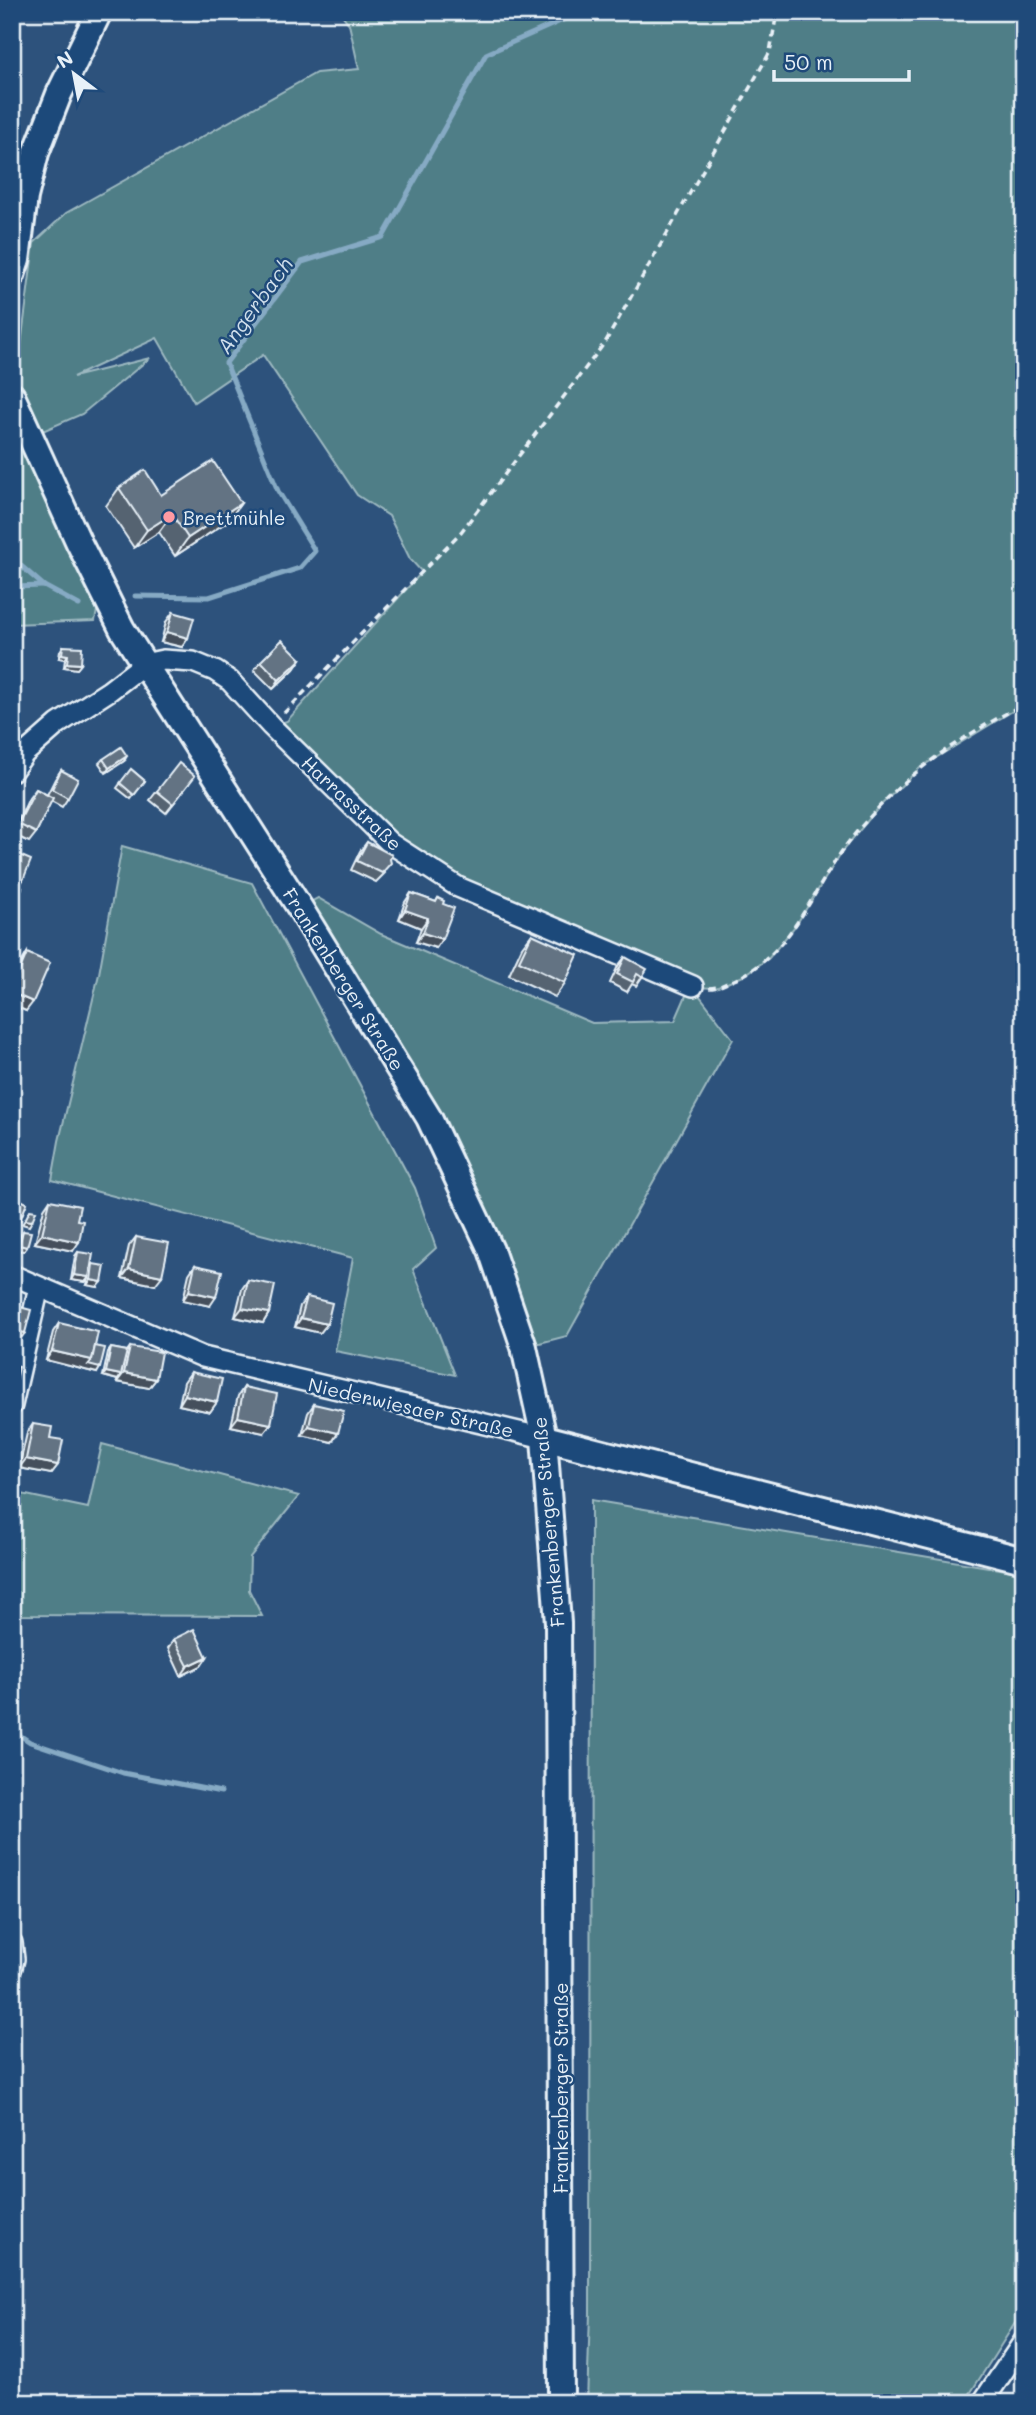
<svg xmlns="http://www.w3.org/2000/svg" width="1036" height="2415" viewBox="0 0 1036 2415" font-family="Mali,sans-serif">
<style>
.green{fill:#507e87;stroke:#9cb8c0;stroke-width:2}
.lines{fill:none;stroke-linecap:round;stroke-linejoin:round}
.stream{stroke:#86aac4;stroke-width:5}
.minor-casing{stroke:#e8f1f8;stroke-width:24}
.major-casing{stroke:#e8f1f8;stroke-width:30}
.path{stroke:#e8f1f8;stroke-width:3.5;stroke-dasharray:7 5;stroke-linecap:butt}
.minor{stroke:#1f4a7a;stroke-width:19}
.major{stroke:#1f4a7a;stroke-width:24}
.wall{fill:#556371;stroke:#e8f1f8;stroke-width:2}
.shaded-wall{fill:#45505c;stroke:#e8f1f8;stroke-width:2}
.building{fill:#637383;stroke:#e8f1f8;stroke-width:2}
.poi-dot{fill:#ff9aa2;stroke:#1f4a7a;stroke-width:2.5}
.labels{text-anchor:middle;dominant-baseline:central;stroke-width:5;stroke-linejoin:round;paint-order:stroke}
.poi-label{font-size:19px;fill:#e8f1f8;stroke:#1f4a7a;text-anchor:start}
.street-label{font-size:19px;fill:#e8f1f8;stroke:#1f4a7a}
.water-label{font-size:21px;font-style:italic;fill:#d0dfeb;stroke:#1f4a7a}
</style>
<rect width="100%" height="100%" fill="#2d527c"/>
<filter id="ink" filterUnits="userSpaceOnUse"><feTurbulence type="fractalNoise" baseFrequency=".0143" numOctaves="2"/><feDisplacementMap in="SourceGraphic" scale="14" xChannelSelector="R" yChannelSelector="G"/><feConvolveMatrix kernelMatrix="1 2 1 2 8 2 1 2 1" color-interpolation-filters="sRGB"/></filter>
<g filter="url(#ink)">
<g class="green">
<path d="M 340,12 L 1024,12 L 1024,704 L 921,767 L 880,806 L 843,850 L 796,925 L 769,958 L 743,976 L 716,988 L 693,987 L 733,1039 L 567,1336 L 524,1347 L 491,1250 L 300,908 L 318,898 L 381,934 L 592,1023 L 675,1021 L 688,991 L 458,887 L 390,843 L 271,726 L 287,721 L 422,572 L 410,559 L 389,516 L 357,495 L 263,355 L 194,402 L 157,338 L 73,377 L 150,358 L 82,414 L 17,442 L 99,600 L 95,621 L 12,624 L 12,351 L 21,345 L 34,243 L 66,213 L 316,73 L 359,69 L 349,24 Z"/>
<path d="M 122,846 L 252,883 L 415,1188 L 436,1248 L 413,1269 L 455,1375 L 335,1351 L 353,1258 L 52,1180 L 59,1141 L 99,974 Z"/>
<path d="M 102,1444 L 299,1496 L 250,1557 L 249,1590 L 262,1616 L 12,1615 L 12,1492 L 88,1508 Z"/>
<path d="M 591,1500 L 1024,1573 L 1024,2309 L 964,2403 L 653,2403 L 635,2398 L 633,2403 L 587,2403 L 590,2313 Z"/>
</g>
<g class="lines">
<g class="stream">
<path d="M 12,558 L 44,586 L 79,605"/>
<path d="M 12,587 L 44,586"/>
<path d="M 135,596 L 209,597 L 300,568 L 315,551 L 278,491 L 226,363 L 302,262 L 383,237 L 486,54 L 581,12"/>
<path d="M 12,1730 L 30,1742 L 123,1773 L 221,1792"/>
</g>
<defs>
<g id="minor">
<path d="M 12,771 L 24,754 L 58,724 L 109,691 L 144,664 L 163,660 L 193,662 L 215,671 L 230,681 L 271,726 L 390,843 L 458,887 L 693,986"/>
<path d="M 12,1275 L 203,1357 L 544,1438"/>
<path d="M 12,1405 L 39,1287"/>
<path d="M 12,1943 L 14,1959 L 12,1967"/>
<path d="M 982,2403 L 1024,2341"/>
</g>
<g id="major">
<path d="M 12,275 L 17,260 L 25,197 L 36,153 L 59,94 L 99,12"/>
<path d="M 12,396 L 79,543 L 122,629 L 300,908 L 429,1118 L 491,1250 L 524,1347 L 544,1438 L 558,1623 L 561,2403"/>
<path d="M 544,1438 L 1024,1560"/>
</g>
</defs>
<use href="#minor" class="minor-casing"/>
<use href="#major" class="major-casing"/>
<g class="path">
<path d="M 284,713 L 461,532 L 606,341 L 770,52 L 777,12"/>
<path d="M 709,988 C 718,988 725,984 734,980 C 788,956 810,897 842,851 C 853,835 867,820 880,806 C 920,763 972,731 1024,704"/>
</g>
<use href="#minor" class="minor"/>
<use href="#major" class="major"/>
</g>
<g class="wall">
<path d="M 119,488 L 161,495 L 241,503 L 228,521 L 175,556 L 159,532 L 134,548 L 106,506 Z"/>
<path d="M 173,612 L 188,638 L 182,647 L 161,642 L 166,622 Z"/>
<path d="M 63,646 L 81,664 L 77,669 L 64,667 L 65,659 L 59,658 L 60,651 Z"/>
<path d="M 301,659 L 294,669 L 273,689 L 254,670 L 261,661 Z"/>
<path d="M 103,759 L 124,761 L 106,773 L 99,763 Z"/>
<path d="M 131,769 L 145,781 L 131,799 L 117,788 Z"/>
<path d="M 61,770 L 68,798 L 62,807 L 51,801 L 36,833 L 29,842 L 12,834 L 29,798 L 36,789 L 47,795 L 55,779 Z"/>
<path d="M 188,785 L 166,813 L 150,800 L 157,791 Z"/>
<path d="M 367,842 L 385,873 L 376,882 L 351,870 L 360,851 Z"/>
<path d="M 411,893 L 436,902 L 438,898 L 443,904 L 442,939 L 436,948 L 416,942 L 421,928 L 399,919 L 405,902 Z"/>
<path d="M 532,934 L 565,983 L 555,997 L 509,975 L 522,947 Z"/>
<path d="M 27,953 L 26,1011 L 12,1005 L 12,982 L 21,963 Z"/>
<path d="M 625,957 L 642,977 L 636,986 L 632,984 L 627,992 L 610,983 L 618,966 Z"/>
<path d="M 50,1200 L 77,1220 L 73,1251 L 35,1243 L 44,1209 Z"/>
<path d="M 23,1231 L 27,1247 L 24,1251 L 16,1250 L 20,1236 Z"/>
<path d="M 136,1237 L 155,1285 L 122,1278 L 129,1246 Z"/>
<path d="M 78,1252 L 90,1268 L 93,1264 L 98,1287 L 87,1285 L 88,1278 L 85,1282 L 71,1280 L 75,1256 Z"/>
<path d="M 195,1265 L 210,1306 L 183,1300 L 189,1274 Z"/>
<path d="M 248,1280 L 269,1313 L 263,1323 L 235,1317 L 242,1289 Z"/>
<path d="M 307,1297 L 327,1324 L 320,1333 L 295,1327 L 300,1306 Z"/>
<path d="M 59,1323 L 95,1346 L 97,1373 L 46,1360 L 53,1332 Z"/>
<path d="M 130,1347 L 156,1379 L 149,1388 L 117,1382 L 118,1380 L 103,1376 L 108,1352 L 111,1348 L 127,1351 Z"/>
<path d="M 191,1372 L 217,1402 L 210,1412 L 179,1405 L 184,1382 Z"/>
<path d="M 244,1387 L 264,1433 L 231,1426 L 238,1396 Z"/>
<path d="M 314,1404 L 338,1433 L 332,1442 L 302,1435 L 308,1413 Z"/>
<path d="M 33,1424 L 50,1438 L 58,1465 L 51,1474 L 19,1468 L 27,1433 Z"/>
<path d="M 174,1639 L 207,1657 L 201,1666 L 181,1676 L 168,1648 Z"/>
</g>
<g class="shaded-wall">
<path d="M 241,503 L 228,521 L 175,556 L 188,538 Z"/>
<path d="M 172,514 L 159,532 L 134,548 L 147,530 Z"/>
<path d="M 167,632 L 188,638 L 182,647 L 161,642 Z"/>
<path d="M 62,654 L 68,655 L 65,659 L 59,658 Z"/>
<path d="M 301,659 L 294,669 L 273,689 L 279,680 Z"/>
<path d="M 67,663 L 81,664 L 77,669 L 64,667 Z"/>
<path d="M 127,756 L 124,761 L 106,773 L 109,768 Z"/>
<path d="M 12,875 L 23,880 L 17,889 L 12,887 Z"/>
<path d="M 405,910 L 428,918 L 421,928 L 399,919 Z"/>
<path d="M 423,933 L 442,939 L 436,948 L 416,942 Z"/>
<path d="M 12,993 L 33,1002 L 26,1011 L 12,1005 Z"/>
<path d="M 25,1220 L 32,1221 L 29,1226 L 22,1224 Z"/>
<path d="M 42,1234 L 79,1242 L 73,1251 L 35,1243 Z"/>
<path d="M 19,1245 L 27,1247 L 24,1251 L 16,1250 Z"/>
<path d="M 129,1269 L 162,1276 L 155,1285 L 122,1278 Z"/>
<path d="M 74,1275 L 89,1277 L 85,1282 L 71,1280 Z"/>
<path d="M 91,1280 L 102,1282 L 98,1287 L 87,1285 Z"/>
<path d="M 189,1291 L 216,1297 L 210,1306 L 183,1300 Z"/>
<path d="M 242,1308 L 269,1313 L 263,1323 L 235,1317 Z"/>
<path d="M 301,1318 L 327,1324 L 320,1333 L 295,1327 Z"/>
<path d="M 12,1321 L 18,1322 L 15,1327 L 12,1326 Z"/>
<path d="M 16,1331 L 25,1333 L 22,1337 L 13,1335 Z"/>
<path d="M 52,1351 L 92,1360 L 100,1368 L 97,1373 L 46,1360 Z"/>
<path d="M 106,1372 L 121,1375 L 118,1380 L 103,1376 Z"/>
<path d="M 124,1373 L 156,1379 L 149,1388 L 117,1382 Z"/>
<path d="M 185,1395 L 217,1402 L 210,1412 L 179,1405 Z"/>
<path d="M 238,1417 L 271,1424 L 264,1433 L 231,1426 Z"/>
<path d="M 309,1426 L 338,1433 L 332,1442 L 302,1435 Z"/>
<path d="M 26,1459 L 58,1465 L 51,1474 L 19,1468 Z"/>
<path d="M 207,1657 L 201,1666 L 181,1676 L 188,1666 Z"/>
</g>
<g class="building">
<path d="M 213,461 L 241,503 L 188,538 L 172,514 L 147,530 L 119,488 L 145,470 L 161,495 Z"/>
<path d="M 173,612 L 194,618 L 188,638 L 167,632 Z"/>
<path d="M 282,640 L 301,659 L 279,680 L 261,661 Z"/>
<path d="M 63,646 L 82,647 L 81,664 L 67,663 L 68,655 L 62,654 Z"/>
<path d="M 121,747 L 127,756 L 109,768 L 103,759 Z"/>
<path d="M 179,763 L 195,776 L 173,804 L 157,791 Z"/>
<path d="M 131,769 L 145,781 L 134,795 L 120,783 Z"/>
<path d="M 61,770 L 78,779 L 68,798 L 52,789 Z"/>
<path d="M 36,789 L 53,798 L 36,833 L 18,824 Z"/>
<path d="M 367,842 L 392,855 L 390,859 L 391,863 L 382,873 L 357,861 Z"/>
<path d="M 12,852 L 31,860 L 23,880 L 12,875 Z"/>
<path d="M 12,884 L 22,888 L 12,909 Z"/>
<path d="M 411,893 L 436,902 L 438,898 L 444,901 L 443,904 L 454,908 L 442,939 L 423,933 L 428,918 L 405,910 Z"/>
<path d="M 532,934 L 578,955 L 565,983 L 519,961 Z"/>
<path d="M 27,953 L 50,963 L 33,1002 L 12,993 L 12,988 Z"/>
<path d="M 625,957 L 647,969 L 642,977 L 637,974 L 633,982 L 617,974 Z"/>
<path d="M 12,1196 L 27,1203 L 14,1235 L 12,1234 Z"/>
<path d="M 50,1200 L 80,1206 L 77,1220 L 83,1221 L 79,1242 L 42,1234 Z"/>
<path d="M 30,1210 L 36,1211 L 32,1221 L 25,1220 Z"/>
<path d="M 23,1231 L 31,1232 L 27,1247 L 19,1245 Z"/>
<path d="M 136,1237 L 169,1243 L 162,1276 L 129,1269 Z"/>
<path d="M 78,1252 L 93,1254 L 89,1277 L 74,1275 Z"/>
<path d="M 93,1264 L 105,1266 L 102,1282 L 91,1280 Z"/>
<path d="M 195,1265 L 222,1271 L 216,1297 L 189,1291 Z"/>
<path d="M 248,1280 L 275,1285 L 269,1313 L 242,1308 Z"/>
<path d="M 12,1294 L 19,1295 L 12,1325 Z"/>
<path d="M 307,1297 L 332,1303 L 327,1324 L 301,1318 Z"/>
<path d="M 16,1306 L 31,1310 L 25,1333 L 16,1331 L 18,1322 L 13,1321 Z"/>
<path d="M 59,1323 L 98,1332 L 92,1360 L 52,1351 Z"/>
<path d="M 95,1346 L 105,1348 L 100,1368 L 88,1365 L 92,1360 Z"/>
<path d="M 130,1347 L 161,1352 L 156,1379 L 124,1373 Z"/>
<path d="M 111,1348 L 127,1351 L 121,1375 L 106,1372 Z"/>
<path d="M 12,1365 L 19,1367 L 15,1385 L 12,1384 Z"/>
<path d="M 191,1372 L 222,1379 L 217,1402 L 185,1395 Z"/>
<path d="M 244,1387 L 277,1394 L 271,1424 L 238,1417 Z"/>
<path d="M 314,1404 L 344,1411 L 338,1433 L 309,1426 Z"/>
<path d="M 33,1424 L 52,1427 L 50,1438 L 63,1440 L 58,1465 L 26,1459 Z"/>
<path d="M 194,1629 L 207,1657 L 188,1666 L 174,1639 Z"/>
</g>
</g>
<circle class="poi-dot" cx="169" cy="517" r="7"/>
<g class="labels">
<g class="poi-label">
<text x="183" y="517">Brettmühle</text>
</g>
<g class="street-label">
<text transform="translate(352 803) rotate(43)">Harrasstraße</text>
<text transform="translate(344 979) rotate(58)">Frankenberger Straße</text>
<text transform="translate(411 1407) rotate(13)">Niederwiesaer Straße</text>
<text transform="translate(548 1522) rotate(-95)">Frankenberger Straße</text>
<text transform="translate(560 2088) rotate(-90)">Frankenberger Straße</text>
</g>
<g class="water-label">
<text transform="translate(254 305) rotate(-54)">Angerbach</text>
</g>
</g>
<rect width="1036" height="2415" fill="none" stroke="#1f4a7a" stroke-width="42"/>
<rect x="21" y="21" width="994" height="2373" fill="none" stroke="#e8f1f8" stroke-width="2.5" filter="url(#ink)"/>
<g transform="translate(74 74) rotate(328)" stroke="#1f4a7a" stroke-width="5" paint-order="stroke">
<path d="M0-5L12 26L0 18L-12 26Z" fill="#e8f1f8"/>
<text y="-10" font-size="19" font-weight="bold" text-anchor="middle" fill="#e8f1f8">N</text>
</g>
<path d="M774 70v10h135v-10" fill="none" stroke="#e8f1f8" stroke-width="3.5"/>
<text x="784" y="70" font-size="21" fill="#e8f1f8" stroke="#1f4a7a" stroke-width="5" paint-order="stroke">50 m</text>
</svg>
